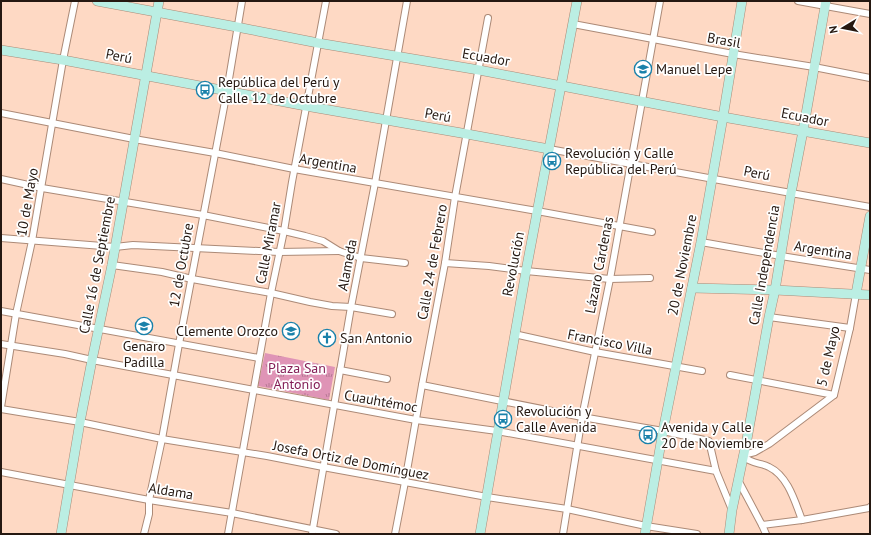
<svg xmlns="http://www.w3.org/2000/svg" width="871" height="535" viewBox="0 0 871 535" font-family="'PT Sans',sans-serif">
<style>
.grass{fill:url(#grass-tufts)}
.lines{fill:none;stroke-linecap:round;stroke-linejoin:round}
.street-casing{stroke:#ac8a77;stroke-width:8}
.secondary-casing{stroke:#ac8a77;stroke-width:10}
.street{stroke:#fff;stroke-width:6}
.secondary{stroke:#bbeee3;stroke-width:9}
.labels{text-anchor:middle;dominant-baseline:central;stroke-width:3.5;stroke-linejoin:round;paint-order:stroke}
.street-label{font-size:14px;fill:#251811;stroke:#fff}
.poi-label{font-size:14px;fill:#251811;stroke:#fff;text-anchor:start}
.park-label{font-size:14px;fill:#841f57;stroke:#fff}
</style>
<defs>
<pattern id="grass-tufts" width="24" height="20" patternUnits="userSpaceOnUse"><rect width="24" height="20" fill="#df94b6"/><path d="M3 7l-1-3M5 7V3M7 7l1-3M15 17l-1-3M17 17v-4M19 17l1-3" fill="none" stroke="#b57893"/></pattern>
</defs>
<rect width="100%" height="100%" fill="#fed9c4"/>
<path class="grass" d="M 265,353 L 335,367 L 329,400 L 258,386 Z"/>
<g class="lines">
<defs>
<g id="street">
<path d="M 798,1 L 870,14"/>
<path d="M 573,24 L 733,54 L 814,67 L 870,78"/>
<path d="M 1,113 L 134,139 L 215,153 L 294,169 L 537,211 L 652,232"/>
<path d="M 549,149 L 791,193 L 870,207"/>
<path d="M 1,179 L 42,188 L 203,215 L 284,231 L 305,236 L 323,241 L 339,251 L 361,258 L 405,263"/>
<path d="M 1,238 L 115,247 L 133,245 L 279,252 L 339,251"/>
<path d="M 701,242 L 781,256 L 870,270"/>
<path d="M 445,263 L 489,266 L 526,271 L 610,279 L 650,278"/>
<path d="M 112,265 L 162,272 L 192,279 L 271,293 L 310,302 L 332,306 L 351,307 L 392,314"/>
<path d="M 1,311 L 259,358"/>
<path d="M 769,317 L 850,328"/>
<path d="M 514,334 L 595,352 L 702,371"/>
<path d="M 1,344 L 65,354 L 92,360 L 416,420 L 497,431 L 716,471 L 732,510"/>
<path d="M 340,370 L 387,379"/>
<path d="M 730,375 L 834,395"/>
<path d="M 422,385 L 582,417 L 663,431 L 709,441 L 716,471"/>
<path d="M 1,407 L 16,314 L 32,241 L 63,60 L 75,1"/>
<path d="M 1,409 L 80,422 L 162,439 L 267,456 L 323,467 L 487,497 L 567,509 L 646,526 L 697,534"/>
<path d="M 743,455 L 755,452 L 769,444 L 834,395 L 850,328 L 856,294"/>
<path d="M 743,456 C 753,465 760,462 769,467 C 788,476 795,502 802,520"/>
<path d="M 1,472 L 149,500 L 232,513 L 336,534"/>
<path d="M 738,480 L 762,525 L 802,520 L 869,508 L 870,507"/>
<path d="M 762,525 L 766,534"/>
<path d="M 144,534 L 149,514 L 149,500 L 162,439 L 179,344 L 227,91 L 242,1"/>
<path d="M 228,534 L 271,293 L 284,231 L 292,182 L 326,1"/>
<path d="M 312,534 L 351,307 L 375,183 L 407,1"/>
<path d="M 395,534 L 405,482 L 422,385 L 445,263 L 455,197 L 488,18"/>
<path d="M 563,534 L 582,417 L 610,279 L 660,1"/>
</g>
<g id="secondary">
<path d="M 97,1 L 237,27 L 318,43 L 479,70 L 723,117 L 870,143"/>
<path d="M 1,50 L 63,60 L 306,106 L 467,134 L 549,149"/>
<path d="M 692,288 L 775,290 L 870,295"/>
<path d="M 856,294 L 870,216"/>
<path d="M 61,534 L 80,422 L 92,360 L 112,265 L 159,1"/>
<path d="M 480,534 L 526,271 L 577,1"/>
<path d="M 645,534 L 663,431 L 701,242 L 723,117 L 742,1"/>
<path d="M 729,534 L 732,510 L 747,439 L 769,317 L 775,290 L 791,193 L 803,131 L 826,1"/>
</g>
</defs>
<use href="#street" class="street-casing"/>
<use href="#secondary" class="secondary-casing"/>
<use href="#street" class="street"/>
<use href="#secondary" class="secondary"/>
</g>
<defs>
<symbol id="school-ring" viewBox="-11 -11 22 22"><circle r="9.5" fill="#fff" stroke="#1981aa" stroke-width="1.5"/><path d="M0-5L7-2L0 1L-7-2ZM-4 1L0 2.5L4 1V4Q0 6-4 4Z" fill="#1981aa"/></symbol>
<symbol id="bus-ring" viewBox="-11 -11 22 22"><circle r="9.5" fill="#fff" stroke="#1981aa" stroke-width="1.5"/><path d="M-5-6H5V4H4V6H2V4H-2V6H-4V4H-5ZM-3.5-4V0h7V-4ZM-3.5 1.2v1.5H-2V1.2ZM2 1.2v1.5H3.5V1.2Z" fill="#1981aa"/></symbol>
<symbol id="church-ring" viewBox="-11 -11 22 22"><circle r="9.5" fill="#fff" stroke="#1981aa" stroke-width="1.5"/><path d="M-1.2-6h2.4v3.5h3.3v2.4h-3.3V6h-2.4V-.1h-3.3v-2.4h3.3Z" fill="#1981aa"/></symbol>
</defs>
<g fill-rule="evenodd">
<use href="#school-ring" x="633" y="59" width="20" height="20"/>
<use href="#bus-ring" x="195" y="80" width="20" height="20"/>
<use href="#bus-ring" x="542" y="151" width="20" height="20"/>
<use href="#school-ring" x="134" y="316" width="20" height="20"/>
<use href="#school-ring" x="281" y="321" width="20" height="20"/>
<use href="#church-ring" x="317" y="328" width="20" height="20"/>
<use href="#bus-ring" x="493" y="409" width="20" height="20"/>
<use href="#bus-ring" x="638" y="425" width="20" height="20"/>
</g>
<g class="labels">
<g class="street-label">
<text transform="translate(724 40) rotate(10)">Brasil</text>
<text transform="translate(119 56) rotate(11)">Perú</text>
<text transform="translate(486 57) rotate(10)">Ecuador</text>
<text transform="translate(438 115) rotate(10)">Perú</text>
<text transform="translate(805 117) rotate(11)">Ecuador</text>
<text transform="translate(328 163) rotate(10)">Argentina</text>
<text transform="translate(757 173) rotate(11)">Perú</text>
<text transform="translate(27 202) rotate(-80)">10 de Mayo</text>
<text transform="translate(268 243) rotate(-79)">Calle Miramar</text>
<text transform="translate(823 250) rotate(9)">Argentina</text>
<text transform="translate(432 262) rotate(-80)">Calle 24 de Febrero</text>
<text transform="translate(513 264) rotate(-79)">Revolución</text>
<text transform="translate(97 265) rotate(-79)">Calle 16 de Septiembre</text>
<text transform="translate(181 265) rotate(-80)">12 de Octubre</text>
<text transform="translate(347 265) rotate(-79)">Alameda</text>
<text transform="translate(599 265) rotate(-79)">Lázaro Cárdenas</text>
<text transform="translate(682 265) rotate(-79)">20 de Noviembre</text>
<text transform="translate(764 265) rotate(-80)">Calle Independencia</text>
<text transform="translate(610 342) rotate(11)">Francisco Villa</text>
<text transform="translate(828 356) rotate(-77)">5 de Mayo</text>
<text transform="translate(381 401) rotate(10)">Cuauhtémoc</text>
<text transform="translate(351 460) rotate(11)">Josefa Ortiz de Domínguez</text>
<text transform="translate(171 491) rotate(9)">Aldama</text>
</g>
<g class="poi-label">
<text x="656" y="69">Manuel Lepe</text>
<text x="218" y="82">República del Perú y<tspan x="218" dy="16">Calle 12 de Octubre</tspan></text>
<text x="565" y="153">Revolución y Calle<tspan x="565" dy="16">República del Perú</tspan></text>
<text x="278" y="331" text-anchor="end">Clemente Orozco</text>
<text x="340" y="338">San Antonio</text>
<text x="144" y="346" text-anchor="middle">Genaro<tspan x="144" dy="16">Padilla</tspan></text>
<text x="516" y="411">Revolución y<tspan x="516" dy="16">Calle Avenida</tspan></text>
<text x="661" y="427">Avenida y Calle<tspan x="661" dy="16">20 de Noviembre</tspan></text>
</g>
<g class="park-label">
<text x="297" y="368">Plaza San<tspan x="297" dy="16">Antonio</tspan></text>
</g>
</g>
<rect width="871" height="535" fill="none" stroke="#251811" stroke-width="4"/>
<g transform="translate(843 28) rotate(260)" stroke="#ffffff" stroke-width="3" paint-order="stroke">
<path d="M0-3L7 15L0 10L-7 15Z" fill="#251811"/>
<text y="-6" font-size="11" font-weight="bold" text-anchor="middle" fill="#251811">N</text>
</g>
</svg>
